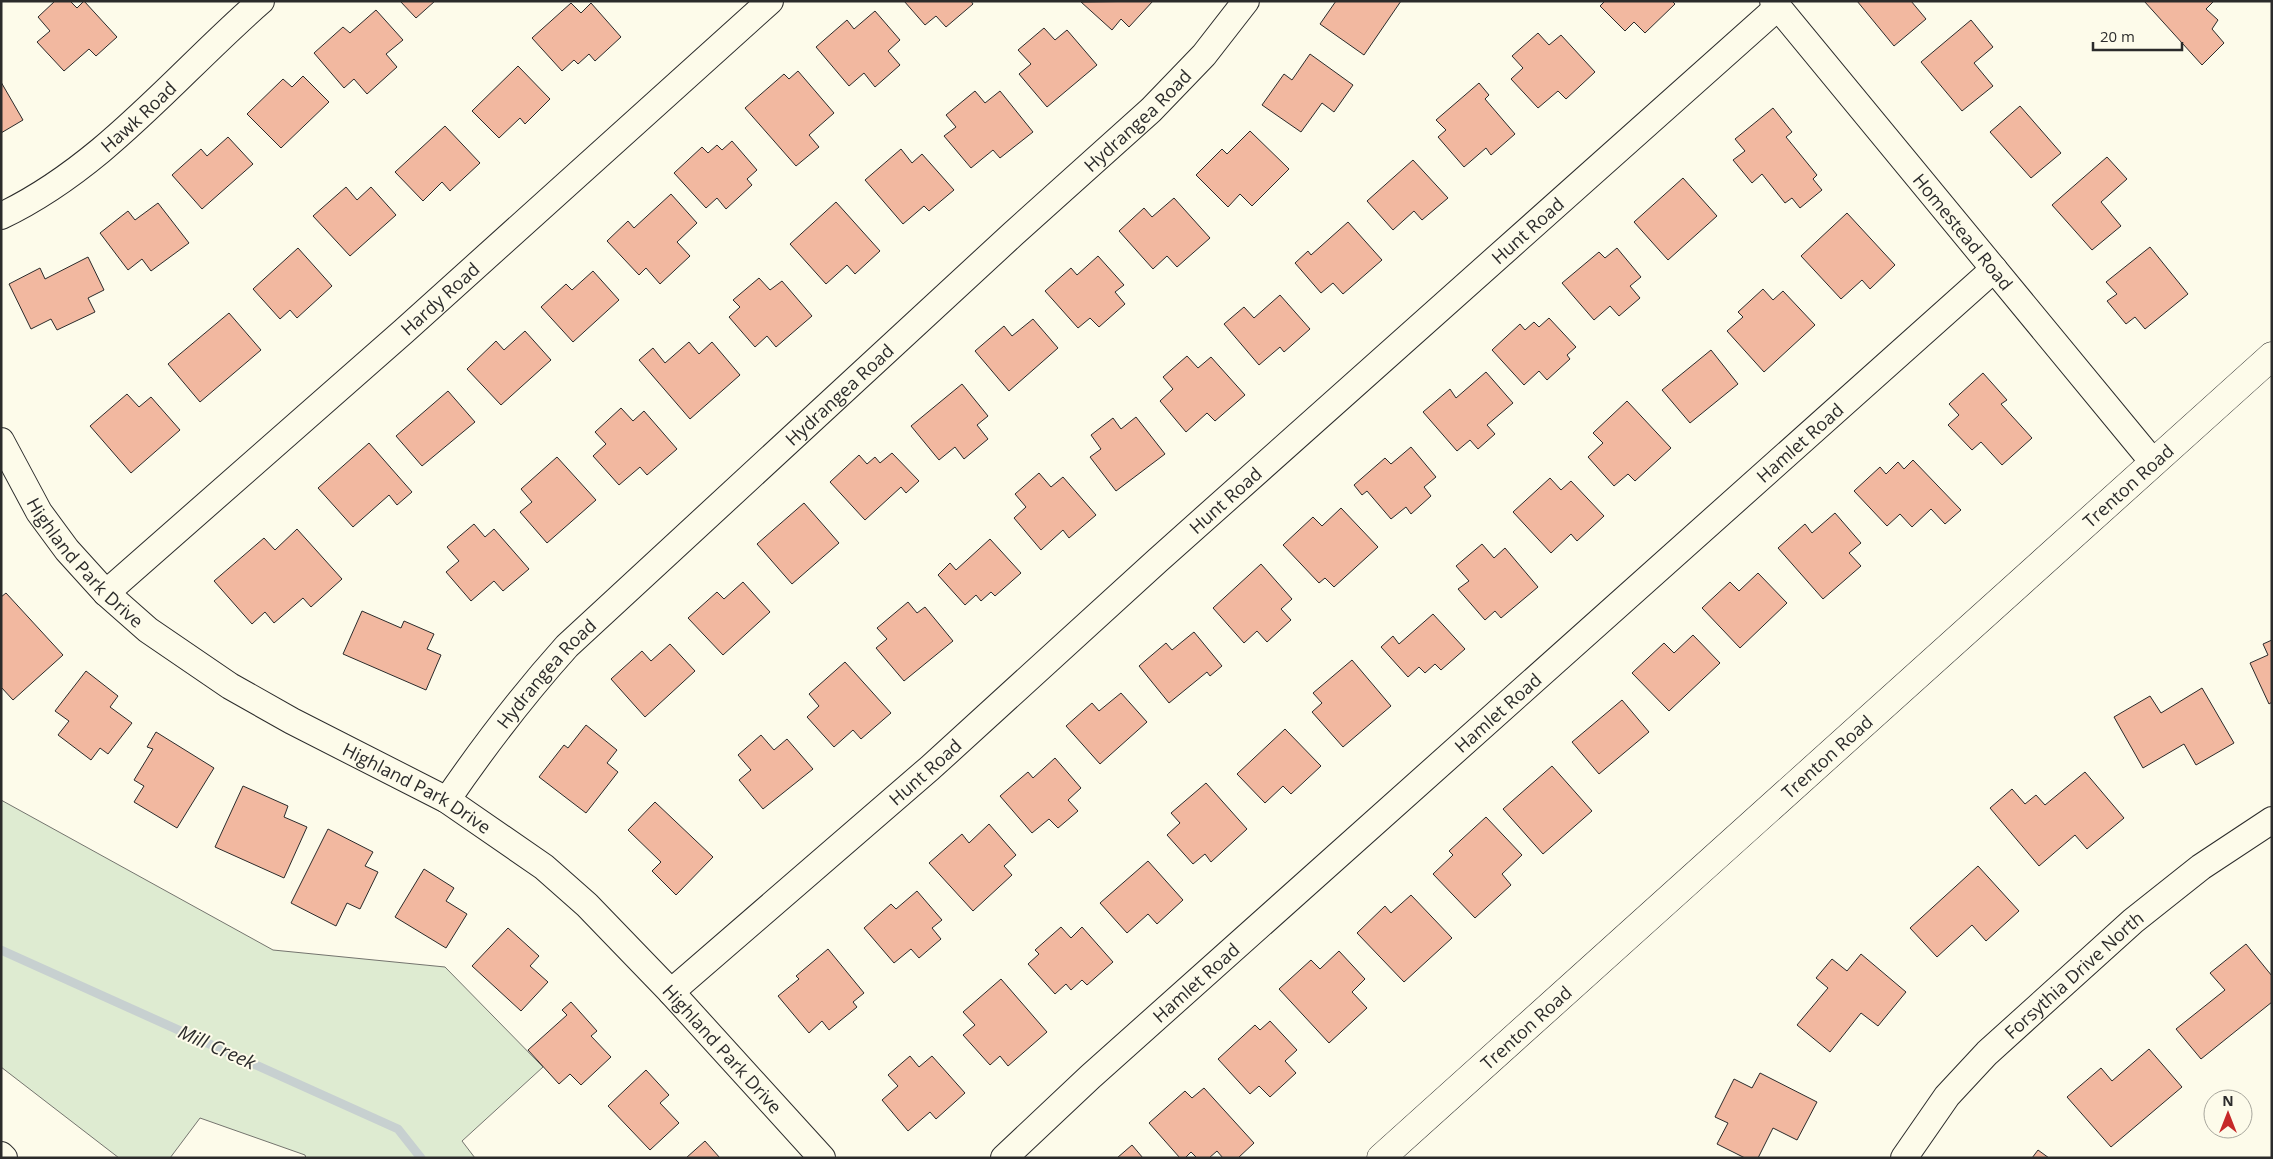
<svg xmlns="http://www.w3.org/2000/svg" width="2273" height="1159" viewBox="0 0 2273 1159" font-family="'Open Sans',sans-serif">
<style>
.green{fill:#deebd1;stroke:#74746e}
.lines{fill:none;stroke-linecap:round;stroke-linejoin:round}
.stream{stroke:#c7d0d0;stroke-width:9}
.building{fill:#f2b8a0;stroke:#2b2b2b}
.minor-casing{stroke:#2b2b2b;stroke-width:28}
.secondary-casing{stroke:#2b2b2b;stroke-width:29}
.minor{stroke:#fdfbea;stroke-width:26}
.secondary{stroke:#fdfbea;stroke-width:28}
.labels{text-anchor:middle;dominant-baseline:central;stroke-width:4;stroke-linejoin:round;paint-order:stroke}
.street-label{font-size:18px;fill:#2b2b2b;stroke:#fdfbea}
.water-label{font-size:19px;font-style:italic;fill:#2b2b2b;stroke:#fdfbea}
</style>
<rect width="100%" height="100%" fill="#fdfbea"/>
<path class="green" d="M 1,800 L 273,950 L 445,967 L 543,1067 L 462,1141 L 475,1158 L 306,1158 L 305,1155 L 200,1118 L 170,1158 L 119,1158 L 1,1067 Z"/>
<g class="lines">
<path class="stream" d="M 1,950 L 398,1129 L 421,1158"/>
</g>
<g class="building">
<path d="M 55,1 L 70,1 L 77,8 L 84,1 L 117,37 L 96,56 L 89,49 L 64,71 L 37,42 L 50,31 L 38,17 Z"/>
<path d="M 400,1 L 435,1 L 416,18 Z"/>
<path d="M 904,1 L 971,1 L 973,4 L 946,27 L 936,16 L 925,25 Z"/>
<path d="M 1153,1 L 1129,27 L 1121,19 L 1112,30 L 1081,2 Z"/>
<path d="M 1336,1 L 1401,1 L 1364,55 L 1320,24 Z"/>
<path d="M 1605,1 L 1672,1 L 1675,4 L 1645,33 L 1634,22 L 1625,31 L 1600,6 Z"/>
<path d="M 1857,1 L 1911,1 L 1926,19 L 1894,46 Z"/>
<path d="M 2144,1 L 2214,1 L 2206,9 L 2218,20 L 2212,29 L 2224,43 L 2202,65 Z"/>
<path d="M 571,3 L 581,13 L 591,3 L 621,37 L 595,61 L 589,54 L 578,64 L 574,60 L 562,71 L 532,38 Z"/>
<path d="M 376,10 L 403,40 L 386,54 L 397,67 L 367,94 L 354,79 L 344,88 L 314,53 L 343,27 L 350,33 Z"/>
<path d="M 875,11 L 900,40 L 888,51 L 900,65 L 875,87 L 864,73 L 849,86 L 816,47 L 847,20 L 854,29 Z"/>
<path d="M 1971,20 L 1993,47 L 1974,63 L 1993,86 L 1962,111 L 1921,62 Z"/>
<path d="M 1044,28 L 1055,40 L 1067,30 L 1097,65 L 1047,107 L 1019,74 L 1031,64 L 1018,50 Z"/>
<path d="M 1538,33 L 1549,45 L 1561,35 L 1595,72 L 1566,99 L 1558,91 L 1538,108 L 1511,79 L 1523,68 L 1512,56 Z"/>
<path d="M 1310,54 L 1353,85 L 1334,112 L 1322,103 L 1301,132 L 1262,105 L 1284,74 L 1292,80 Z"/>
<path d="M 518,66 L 550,99 L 525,124 L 520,118 L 499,138 L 472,111 Z"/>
<path d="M 798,71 L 834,113 L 809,135 L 819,147 L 796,166 L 745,108 L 784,74 L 789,79 Z"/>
<path d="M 303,76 L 329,102 L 281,148 L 247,114 L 283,79 L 292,87 Z"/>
<path d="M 1,82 L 23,120 L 1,133 Z"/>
<path d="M 1479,83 L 1489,95 L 1485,99 L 1515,134 L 1491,155 L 1486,148 L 1464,167 L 1438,137 L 1446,130 L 1436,120 Z"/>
<path d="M 975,91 L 985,103 L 1000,91 L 1033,132 L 1000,158 L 993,150 L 971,168 L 944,136 L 956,127 L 946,115 Z"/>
<path d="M 2020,106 L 2061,153 L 2031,178 L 1990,132 Z"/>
<path d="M 1773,108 L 1792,132 L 1786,137 L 1817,175 L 1813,179 L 1822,190 L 1800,208 L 1792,198 L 1785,203 L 1762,174 L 1752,183 L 1733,160 L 1745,151 L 1735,139 Z"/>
<path d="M 445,126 L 480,163 L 450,191 L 442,182 L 423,201 L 395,172 Z"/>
<path d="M 1250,131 L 1289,169 L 1252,206 L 1240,194 L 1228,207 L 1196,175 L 1222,149 L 1227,154 Z"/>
<path d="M 228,137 L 253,164 L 202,209 L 172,175 L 201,149 L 207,156 Z"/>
<path d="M 732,141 L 757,170 L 747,179 L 752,185 L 726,209 L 717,198 L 706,208 L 674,173 L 702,147 L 708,153 L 717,145 L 722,150 Z"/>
<path d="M 901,149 L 912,163 L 922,154 L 954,190 L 929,211 L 924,206 L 903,224 L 865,180 Z"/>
<path d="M 2107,157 L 2127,179 L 2101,202 L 2121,226 L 2092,250 L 2052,205 Z"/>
<path d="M 1413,160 L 1448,198 L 1422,220 L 1414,211 L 1393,230 L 1367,201 Z"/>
<path d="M 1683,178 L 1717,216 L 1668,260 L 1634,222 Z"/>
<path d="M 346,187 L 357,200 L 371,187 L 396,215 L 350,256 L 313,216 Z"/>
<path d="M 671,194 L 697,223 L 677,242 L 690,256 L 660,284 L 646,268 L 639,275 L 607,241 L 628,221 L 634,228 Z"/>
<path d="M 1174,198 L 1210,238 L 1177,267 L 1167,256 L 1153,269 L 1119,231 L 1144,208 L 1152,217 Z"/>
<path d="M 836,202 L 880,251 L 855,274 L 847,265 L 826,284 L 790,244 Z"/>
<path d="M 158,203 L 189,243 L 151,271 L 142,259 L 128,270 L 100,233 L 128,211 L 135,220 Z"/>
<path d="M 1847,213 L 1895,265 L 1870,289 L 1862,280 L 1841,299 L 1801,256 Z"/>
<path d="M 1348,222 L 1382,260 L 1343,294 L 1333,283 L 1321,293 L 1295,263 L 1308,251 L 1311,255 Z"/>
<path d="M 2150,247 L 2188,294 L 2145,329 L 2135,317 L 2126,324 L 2107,301 L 2117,294 L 2106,282 Z"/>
<path d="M 298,248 L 332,286 L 297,318 L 290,310 L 280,319 L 253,289 Z"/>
<path d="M 1617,248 L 1641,277 L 1630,286 L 1640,298 L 1619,316 L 1610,306 L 1594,320 L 1562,283 L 1599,252 L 1605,258 Z"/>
<path d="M 1098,256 L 1124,285 L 1115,292 L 1125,304 L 1099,327 L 1090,318 L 1078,328 L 1045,291 L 1071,268 L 1077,275 Z"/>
<path d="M 88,257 L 104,290 L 88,298 L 95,312 L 57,330 L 51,319 L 31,329 L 9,284 L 40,268 L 45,279 Z"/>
<path d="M 593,271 L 619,300 L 573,342 L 541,307 L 566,284 L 572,290 Z"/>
<path d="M 759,278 L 770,290 L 782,281 L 812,316 L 776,347 L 767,336 L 755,347 L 729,317 L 740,307 L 733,300 Z"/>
<path d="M 1763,289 L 1773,300 L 1783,291 L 1815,325 L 1764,372 L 1727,331 L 1743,317 L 1738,312 Z"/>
<path d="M 1280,295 L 1310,329 L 1284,352 L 1280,347 L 1259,365 L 1224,324 L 1244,307 L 1254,318 Z"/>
<path d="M 229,313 L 261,350 L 200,402 L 168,364 Z"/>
<path d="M 1549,318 L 1576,347 L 1567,355 L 1570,359 L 1547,380 L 1539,371 L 1524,385 L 1492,350 L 1520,324 L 1525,330 L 1534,322 L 1539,327 Z"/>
<path d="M 1033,319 L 1058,348 L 1009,391 L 975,351 L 1004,326 L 1012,336 Z"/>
<path d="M 525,331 L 551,360 L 501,405 L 467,369 L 496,341 L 504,350 Z"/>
<path d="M 689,342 L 699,354 L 712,342 L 740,375 L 690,419 L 639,360 L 653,348 L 665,363 Z"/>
<path d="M 1711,350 L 1738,384 L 1690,423 L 1662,390 Z"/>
<path d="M 1187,356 L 1198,368 L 1211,357 L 1245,395 L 1215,421 L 1207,413 L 1186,432 L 1160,401 L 1173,389 L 1163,377 Z"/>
<path d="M 1486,372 L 1513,403 L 1487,425 L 1495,434 L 1478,449 L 1470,440 L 1457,451 L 1423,412 L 1450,389 L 1456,398 Z"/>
<path d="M 1983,373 L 2007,400 L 2001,404 L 2032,438 L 2002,465 L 1981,442 L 1972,450 L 1948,425 L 1959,415 L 1949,404 Z"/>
<path d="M 962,384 L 988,416 L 977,425 L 988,439 L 964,459 L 955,447 L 939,460 L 911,426 Z"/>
<path d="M 448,391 L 475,422 L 422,466 L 396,436 Z"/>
<path d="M 127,394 L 139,407 L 151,397 L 180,430 L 131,473 L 90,426 Z"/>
<path d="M 1627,401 L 1671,448 L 1635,481 L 1628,474 L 1614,486 L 1588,457 L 1603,443 L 1593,433 Z"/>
<path d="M 621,408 L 633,421 L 644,411 L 677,449 L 647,475 L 640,467 L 619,485 L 593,456 L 606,444 L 595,432 Z"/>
<path d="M 1136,417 L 1165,454 L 1116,491 L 1090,457 L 1101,449 L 1091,435 L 1113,418 L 1121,429 Z"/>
<path d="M 369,443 L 412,492 L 397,505 L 389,495 L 353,527 L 318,488 Z"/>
<path d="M 1411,447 L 1436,477 L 1424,487 L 1431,496 L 1411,514 L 1406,507 L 1391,519 L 1367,491 L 1362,495 L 1354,485 L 1385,458 L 1391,464 Z"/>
<path d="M 892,453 L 919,481 L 906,493 L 901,487 L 865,520 L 830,482 L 859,455 L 867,464 L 875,457 L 880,463 Z"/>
<path d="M 557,457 L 596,500 L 547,543 L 520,512 L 532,502 L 521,489 Z"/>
<path d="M 1913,460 L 1961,510 L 1945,524 L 1931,509 L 1912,527 L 1900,514 L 1887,526 L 1854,491 L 1880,467 L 1886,474 L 1898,462 L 1904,469 Z"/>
<path d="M 1039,473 L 1051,487 L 1063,477 L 1096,515 L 1069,538 L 1063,530 L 1041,550 L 1014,518 L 1026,507 L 1015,494 Z"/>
<path d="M 1550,478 L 1561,490 L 1571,481 L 1604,516 L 1577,541 L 1571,534 L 1551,553 L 1513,512 Z"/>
<path d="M 804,503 L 839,543 L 792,584 L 757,544 Z"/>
<path d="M 1341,508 L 1378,547 L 1334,587 L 1325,578 L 1319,583 L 1283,545 L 1313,517 L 1322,526 Z"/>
<path d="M 1835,513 L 1861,543 L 1849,553 L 1861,566 L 1823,599 L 1778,548 L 1805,524 L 1812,533 Z"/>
<path d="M 474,524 L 485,537 L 494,529 L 529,569 L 503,591 L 494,581 L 471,601 L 446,572 L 459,561 L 447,547 Z"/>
<path d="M 297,529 L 342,579 L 311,607 L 303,598 L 274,623 L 265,612 L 252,624 L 214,581 L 264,538 L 275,550 Z"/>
<path d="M 990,539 L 1021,573 L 995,596 L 991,592 L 981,601 L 976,595 L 965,605 L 938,575 L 950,563 L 956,570 Z"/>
<path d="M 1482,544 L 1494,558 L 1505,548 L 1538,587 L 1501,618 L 1495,611 L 1485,620 L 1458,589 L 1469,581 L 1456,566 Z"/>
<path d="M 1261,564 L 1292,599 L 1281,609 L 1291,620 L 1267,642 L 1257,631 L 1244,643 L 1213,608 Z"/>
<path d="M 1758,573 L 1787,603 L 1740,648 L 1702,608 L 1730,582 L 1739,591 Z"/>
<path d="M 743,582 L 770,612 L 723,655 L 688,618 L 717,592 L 724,599 Z"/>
<path d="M 6,593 L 63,655 L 13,700 L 1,687 L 1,597 Z"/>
<path d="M 908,602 L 917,613 L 925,607 L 953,641 L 904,681 L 876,648 L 887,639 L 877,628 Z"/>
<path d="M 362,611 L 401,628 L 404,621 L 434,634 L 427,649 L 441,655 L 426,690 L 343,654 Z"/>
<path d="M 1433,614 L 1465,649 L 1441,670 L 1435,664 L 1425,673 L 1419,667 L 1408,677 L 1381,647 L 1393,636 L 1399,644 Z"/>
<path d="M 1194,632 L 1222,666 L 1210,676 L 1207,672 L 1169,703 L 1139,666 L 1166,643 L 1172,650 Z"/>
<path d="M 1693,635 L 1720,663 L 1669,711 L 1632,673 L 1664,643 L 1674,653 Z"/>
<path d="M 2272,640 L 2272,702 L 2269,704 L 2250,663 L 2268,655 L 2263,644 Z"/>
<path d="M 670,644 L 695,671 L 645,717 L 611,679 L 642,651 L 651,661 Z"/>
<path d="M 1352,660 L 1391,706 L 1343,747 L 1312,712 L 1322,703 L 1313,693 Z"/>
<path d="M 845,662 L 891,713 L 861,739 L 853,730 L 834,747 L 807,717 L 819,706 L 809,694 Z"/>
<path d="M 86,671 L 118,696 L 110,707 L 132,723 L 108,754 L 100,748 L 91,760 L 58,735 L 69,721 L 55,711 Z"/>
<path d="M 2202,688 L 2234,743 L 2196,765 L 2184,744 L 2143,768 L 2114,717 L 2150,696 L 2161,713 Z"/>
<path d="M 1121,693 L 1147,722 L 1100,764 L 1066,726 L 1092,703 L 1099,711 Z"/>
<path d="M 1622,700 L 1649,732 L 1599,774 L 1572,742 Z"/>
<path d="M 586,725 L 617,750 L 607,763 L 618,772 L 586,813 L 539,777 L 564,745 L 568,748 Z"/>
<path d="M 1285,729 L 1321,766 L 1291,794 L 1283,786 L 1265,803 L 1237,774 Z"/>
<path d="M 156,732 L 214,768 L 177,828 L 134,802 L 144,786 L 134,780 L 153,749 L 147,747 Z"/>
<path d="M 761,735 L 774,750 L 787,739 L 813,769 L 763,809 L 739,780 L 751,770 L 738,755 Z"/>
<path d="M 1055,758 L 1081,788 L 1068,800 L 1078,811 L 1058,828 L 1049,819 L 1032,833 L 1000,796 L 1028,772 L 1033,778 Z"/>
<path d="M 1552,766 L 1592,811 L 1543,854 L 1503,809 Z"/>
<path d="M 2085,772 L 2124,818 L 2087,849 L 2075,835 L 2039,866 L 1990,808 L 2012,789 L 2025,804 L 2036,795 L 2045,805 Z"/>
<path d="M 1206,783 L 1247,829 L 1211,862 L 1205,854 L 1193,864 L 1167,835 L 1180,823 L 1171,813 Z"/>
<path d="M 243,786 L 288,806 L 284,817 L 307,827 L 284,878 L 215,847 Z"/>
<path d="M 655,802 L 713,857 L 676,895 L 652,871 L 661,862 L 628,830 Z"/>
<path d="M 1486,817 L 1522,855 L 1502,874 L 1511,885 L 1475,918 L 1433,874 L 1453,855 L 1449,851 Z"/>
<path d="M 989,824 L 1016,855 L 1004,866 L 1012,875 L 973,911 L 929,863 L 962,834 L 969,843 Z"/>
<path d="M 328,829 L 373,852 L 365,866 L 378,872 L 360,909 L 347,903 L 336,926 L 291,903 Z"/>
<path d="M 1148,861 L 1183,900 L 1157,924 L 1148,914 L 1127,933 L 1100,903 Z"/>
<path d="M 1978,866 L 2019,911 L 1986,941 L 1972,925 L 1937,957 L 1910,928 Z"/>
<path d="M 424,869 L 454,888 L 446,901 L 467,914 L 446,948 L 395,917 Z"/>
<path d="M 917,891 L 942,920 L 932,928 L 941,939 L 919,958 L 911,949 L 894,963 L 864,928 L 891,904 L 896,909 Z"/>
<path d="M 1411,895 L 1452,938 L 1404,982 L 1357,933 L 1385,906 L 1391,913 Z"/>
<path d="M 1061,927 L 1071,938 L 1082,927 L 1113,962 L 1087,985 L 1082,980 L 1071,990 L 1066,984 L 1055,994 L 1028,964 L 1039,954 L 1035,950 Z"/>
<path d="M 508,928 L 539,956 L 530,966 L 548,982 L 521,1011 L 472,966 Z"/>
<path d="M 2246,944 L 2272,976 L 2272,1002 L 2201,1059 L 2176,1029 L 2225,990 L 2210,973 Z"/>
<path d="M 828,949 L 864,993 L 853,1002 L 857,1007 L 829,1030 L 822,1021 L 809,1033 L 778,996 L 799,979 L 796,976 Z"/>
<path d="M 1339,951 L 1365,979 L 1352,992 L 1367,1008 L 1329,1043 L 1279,989 L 1311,960 L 1320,969 Z"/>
<path d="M 1861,954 L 1906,992 L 1878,1026 L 1861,1013 L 1830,1052 L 1797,1025 L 1828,988 L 1816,978 L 1832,959 L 1847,971 Z"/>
<path d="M 1001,979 L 1047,1032 L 1008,1066 L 1000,1056 L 990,1065 L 963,1035 L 975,1025 L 963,1012 Z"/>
<path d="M 571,1002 L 597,1031 L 591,1036 L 611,1057 L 581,1085 L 570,1074 L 559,1084 L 528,1050 L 567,1015 L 562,1010 Z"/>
<path d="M 1270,1021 L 1297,1050 L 1285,1061 L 1296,1073 L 1270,1097 L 1259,1086 L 1250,1094 L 1218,1059 L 1255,1025 L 1260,1030 Z"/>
<path d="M 2149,1049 L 2182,1087 L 2111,1147 L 2067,1097 L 2101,1068 L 2112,1081 Z"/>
<path d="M 910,1056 L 919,1067 L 932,1056 L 965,1093 L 936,1119 L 930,1112 L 908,1131 L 882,1100 L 898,1086 L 888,1075 Z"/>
<path d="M 646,1070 L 669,1095 L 660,1103 L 679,1123 L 650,1150 L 608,1106 Z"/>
<path d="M 1760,1073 L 1817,1102 L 1797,1140 L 1773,1128 L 1758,1158 L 1745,1158 L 1717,1144 L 1728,1123 L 1715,1117 L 1734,1079 L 1752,1088 Z"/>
<path d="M 1204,1088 L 1254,1143 L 1238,1158 L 1223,1158 L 1217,1151 L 1209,1158 L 1197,1158 L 1191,1152 L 1185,1158 L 1180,1158 L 1149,1123 L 1185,1091 L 1192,1098 Z"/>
<path d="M 705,1141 L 720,1158 L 686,1158 Z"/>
<path d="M 1132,1145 L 1143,1158 L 1117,1158 Z"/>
<path d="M 2038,1150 L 2049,1158 L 2032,1158 Z"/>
</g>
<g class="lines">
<defs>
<g id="minor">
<path id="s1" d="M 1773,1 L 2153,462"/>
<path id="s2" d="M 1,216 C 104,167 177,74 261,1"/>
<path id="s3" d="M 1,441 L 39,512 L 67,550 L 106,593 L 148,630 L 230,686 L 292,721 L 447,800 L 544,867 L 587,905 L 671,992 L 822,1158"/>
<path id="s4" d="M 106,593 L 404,331 L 770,1"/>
<path id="s5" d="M 447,800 C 484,746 523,695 567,646 L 1013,234 L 1151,110 L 1204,55 L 1246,1"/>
<path id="s6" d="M 671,992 L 930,768 L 1157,561 L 1778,7"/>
<path d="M 1,1155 L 4,1158"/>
<path id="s7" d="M 1004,1158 L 1090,1077 L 1994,269"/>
<path id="s8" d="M 1904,1158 L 1947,1096 L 1987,1053 L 2133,921 L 2201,867 L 2272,820"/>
</g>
<g id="secondary">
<path id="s9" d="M 1381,1158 L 2272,356"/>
</g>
</defs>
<use href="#minor" class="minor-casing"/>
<use href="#secondary" class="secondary-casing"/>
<use href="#minor" class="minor"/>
<use href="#secondary" class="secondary"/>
</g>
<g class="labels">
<g class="street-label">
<text stroke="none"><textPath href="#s2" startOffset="170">Hawk Road</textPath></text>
<text stroke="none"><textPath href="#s5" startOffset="971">Hydrangea Road</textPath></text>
<text stroke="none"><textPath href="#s6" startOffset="1146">Hunt Road</textPath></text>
<text stroke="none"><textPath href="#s1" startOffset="299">Homestead Road</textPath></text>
<text stroke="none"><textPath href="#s4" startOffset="445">Hardy Road</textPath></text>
<text stroke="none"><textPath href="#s5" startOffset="566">Hydrangea Road</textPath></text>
<text stroke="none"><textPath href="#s7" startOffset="1070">Hamlet Road</textPath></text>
<text stroke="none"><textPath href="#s9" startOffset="1005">Trenton Road</textPath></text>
<text stroke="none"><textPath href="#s6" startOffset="741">Hunt Road</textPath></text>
<text stroke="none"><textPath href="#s3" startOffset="149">Highland Park Drive</textPath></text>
<text stroke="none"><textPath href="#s5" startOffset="161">Hydrangea Road</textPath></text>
<text stroke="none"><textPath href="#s7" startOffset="665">Hamlet Road</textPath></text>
<text stroke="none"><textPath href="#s9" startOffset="600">Trenton Road</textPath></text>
<text stroke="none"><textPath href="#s6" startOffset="336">Hunt Road</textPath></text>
<text stroke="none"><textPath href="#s3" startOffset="554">Highland Park Drive</textPath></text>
<text stroke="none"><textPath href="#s8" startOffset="251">Forsythia Drive North</textPath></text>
<text stroke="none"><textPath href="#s7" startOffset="260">Hamlet Road</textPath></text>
<text stroke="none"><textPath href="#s9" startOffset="195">Trenton Road</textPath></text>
<text stroke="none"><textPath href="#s3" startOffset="959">Highland Park Drive</textPath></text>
</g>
<g class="water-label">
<text transform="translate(217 1047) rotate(24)">Mill Creek</text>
</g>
</g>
<rect width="2273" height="1159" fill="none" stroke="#2b2b2b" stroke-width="5"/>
<g transform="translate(2228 1114)"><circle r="24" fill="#fdfbea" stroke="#a9a89e"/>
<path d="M0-4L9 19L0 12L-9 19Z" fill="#c62828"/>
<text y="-8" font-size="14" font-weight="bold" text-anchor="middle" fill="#2b2b2b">N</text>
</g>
<path d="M2093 42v8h89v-8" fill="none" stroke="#2b2b2b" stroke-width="2.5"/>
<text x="2100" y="42" font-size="15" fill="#2b2b2b" stroke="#fdfbea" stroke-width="4" paint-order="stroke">20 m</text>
</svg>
